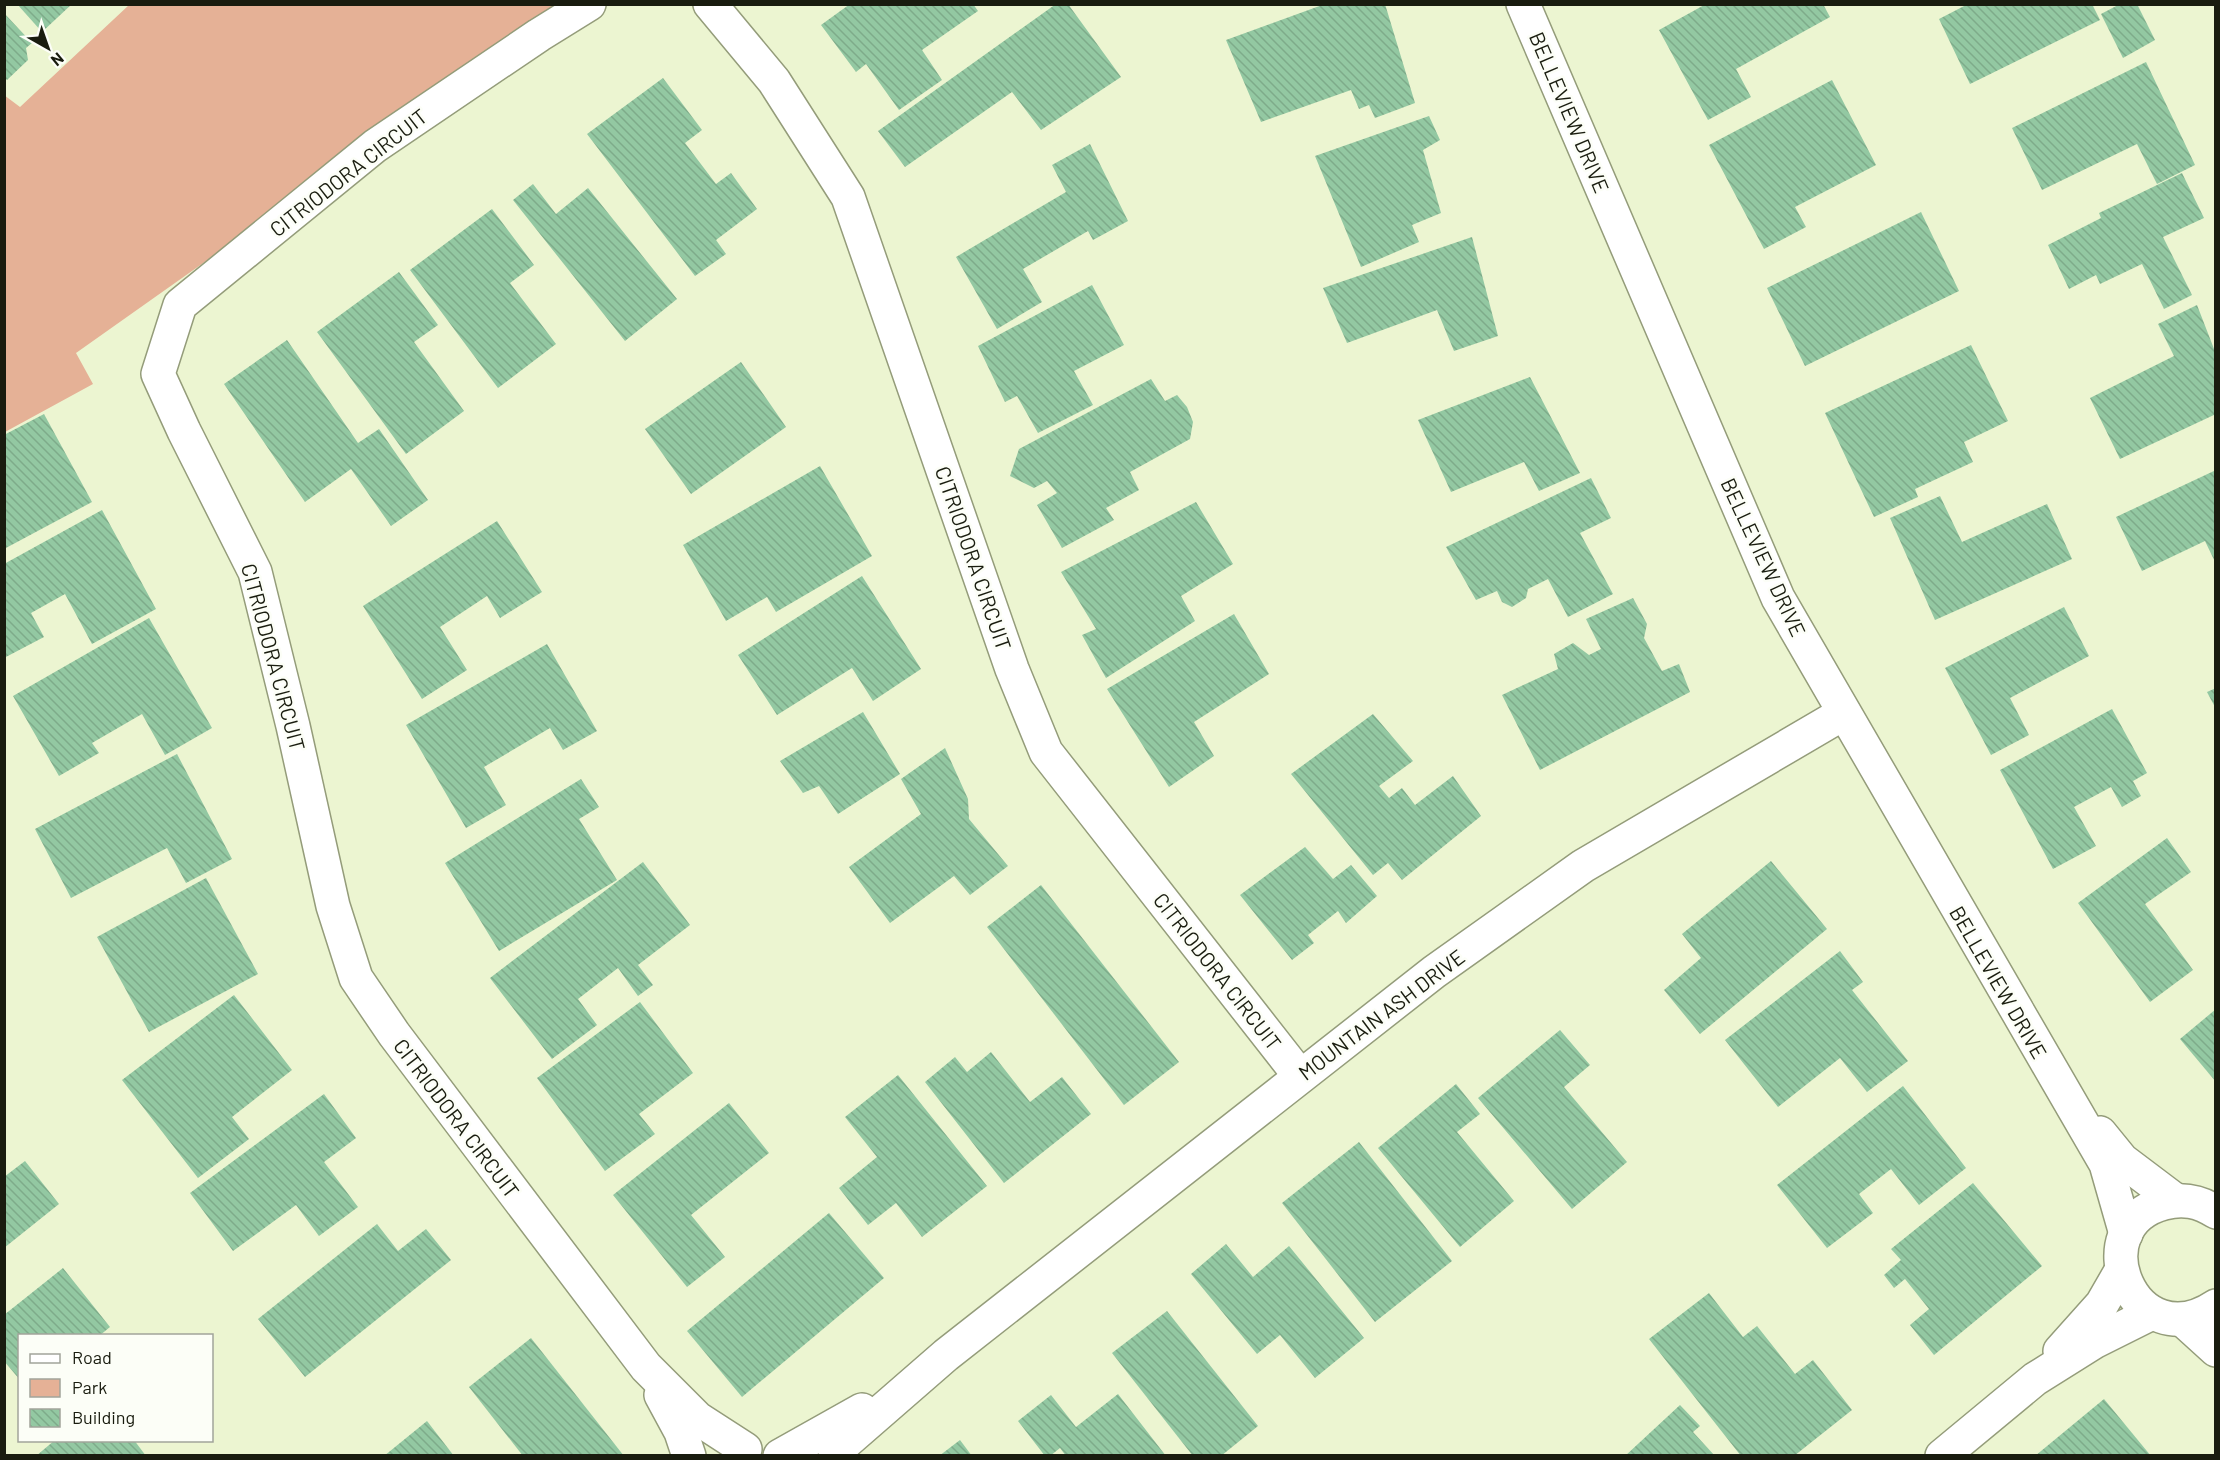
<svg xmlns="http://www.w3.org/2000/svg" width="2220" height="1460" viewBox="0 0 2220 1460" font-family="Barlow,sans-serif">
<style>
.green{fill:#e5b196}
.building{fill:url(#building-back-hatch)}
.lines{fill:none;stroke-linecap:round;stroke-linejoin:round}
.minor-casing{stroke:#949c7a;stroke-width:36}
.minor{stroke:#fff;stroke-width:33}
.labels{text-anchor:middle;dominant-baseline:central;stroke-width:5;stroke-linejoin:round;paint-order:stroke}
.street-label{font-size:21px;fill:#191c0f;stroke:#fcfef7}
</style>
<defs>
<pattern id="building-back-hatch" width="6" height="6" patternUnits="userSpaceOnUse" patternTransform="scale(1.5)"><rect width="6" height="6" fill="#93c8a2"/><path d="M-1 5l2 2M0 0l6 6M5-1l2 2" fill="none" stroke="#7eab8a"/></pattern>
</defs>
<rect width="100%" height="100%" fill="#ecf5d1"/>
<path class="green" d="M 129,5 L 568,5 L 76,353 L 93,384 L 5,432 L 4,95 L 20,107 Z"/>
<g class="building">
<path d="M 17,4 L 72,4 L 42,32 Z"/>
<path d="M 850,4 L 973,4 L 978,11 L 922,50 L 942,80 L 899,110 L 866,64 L 856,72 L 821,25 Z"/>
<path d="M 1056,4 L 1068,4 L 1121,77 L 1041,130 L 1012,92 L 905,167 L 878,131 Z"/>
<path d="M 1325,4 L 1385,4 L 1415,103 L 1375,118 L 1369,105 L 1359,109 L 1351,90 L 1261,122 L 1226,40 Z"/>
<path d="M 1706,4 L 1823,4 L 1830,17 L 1736,69 L 1751,97 L 1708,120 L 1659,30 Z"/>
<path d="M 1968,4 L 2092,4 L 2100,20 L 1970,84 L 1939,19 Z"/>
<path d="M 2120,4 L 2137,4 L 2155,40 L 2123,58 L 2101,14 Z"/>
<path d="M 4,13 L 32,43 L 26,48 L 28,60 L 7,80 L 4,77 Z"/>
<path d="M 2146,62 L 2195,165 L 2157,184 L 2137,144 L 2042,190 L 2012,128 Z"/>
<path d="M 663,78 L 702,130 L 685,143 L 716,184 L 731,173 L 757,209 L 716,240 L 726,254 L 695,276 L 587,134 Z"/>
<path d="M 1832,80 L 1876,165 L 1795,207 L 1806,227 L 1764,249 L 1709,145 Z"/>
<path d="M 1429,116 L 1440,140 L 1423,150 L 1441,213 L 1412,225 L 1419,242 L 1361,267 L 1315,156 Z"/>
<path d="M 1090,144 L 1128,221 L 1093,240 L 1088,231 L 1023,269 L 1042,302 L 997,329 L 956,257 L 1066,192 L 1052,165 Z"/>
<path d="M 2182,173 L 2204,218 L 2163,237 L 2192,295 L 2164,309 L 2142,264 L 2100,284 L 2096,275 L 2069,289 L 2048,245 L 2101,218 L 2099,213 Z"/>
<path d="M 533,184 L 556,214 L 588,188 L 677,299 L 625,341 L 513,200 Z"/>
<path d="M 492,209 L 534,265 L 510,283 L 556,344 L 498,388 L 410,270 Z"/>
<path d="M 1921,212 L 1959,291 L 1805,366 L 1767,288 Z"/>
<path d="M 1472,237 L 1498,336 L 1454,351 L 1437,310 L 1347,343 L 1323,288 Z"/>
<path d="M 399,272 L 438,325 L 414,342 L 464,411 L 406,454 L 317,332 Z"/>
<path d="M 1092,285 L 1124,345 L 1074,371 L 1093,405 L 1038,433 L 1017,396 L 1005,402 L 978,346 Z"/>
<path d="M 2197,305 L 2216,354 L 2216,414 L 2120,459 L 2090,398 L 2174,356 L 2158,324 Z"/>
<path d="M 287,340 L 358,443 L 379,429 L 428,500 L 391,526 L 351,469 L 305,502 L 224,384 Z"/>
<path d="M 1971,345 L 2008,421 L 1964,442 L 1973,462 L 1915,489 L 1918,497 L 1874,517 L 1825,413 Z"/>
<path d="M 741,362 L 786,427 L 691,494 L 645,429 Z"/>
<path d="M 1530,377 L 1580,473 L 1539,491 L 1524,462 L 1451,492 L 1418,420 Z"/>
<path d="M 1151,379 L 1165,401 L 1177,395 L 1187,407 L 1193,422 L 1190,439 L 1130,472 L 1139,490 L 1106,508 L 1114,520 L 1062,548 L 1037,505 L 1057,493 L 1047,481 L 1034,488 L 1010,476 L 1019,449 Z"/>
<path d="M 44,414 L 92,502 L 4,549 L 4,435 Z"/>
<path d="M 820,466 L 872,556 L 776,612 L 767,597 L 726,621 L 683,545 Z"/>
<path d="M 2216,470 L 2216,564 L 2205,541 L 2142,571 L 2116,517 Z"/>
<path d="M 1591,478 L 1611,518 L 1580,533 L 1613,594 L 1568,617 L 1548,579 L 1528,589 L 1526,598 L 1512,607 L 1502,602 L 1497,591 L 1476,600 L 1446,547 Z"/>
<path d="M 1940,496 L 1962,542 L 2047,504 L 2072,559 L 1935,620 L 1890,518 Z"/>
<path d="M 1196,502 L 1233,564 L 1181,596 L 1195,621 L 1106,678 L 1082,635 L 1096,629 L 1061,572 Z"/>
<path d="M 102,510 L 156,609 L 92,644 L 65,594 L 31,613 L 44,637 L 4,658 L 4,564 Z"/>
<path d="M 497,521 L 542,592 L 500,618 L 487,596 L 440,627 L 467,670 L 422,699 L 363,606 Z"/>
<path d="M 862,576 L 921,669 L 873,701 L 852,668 L 777,715 L 738,655 Z"/>
<path d="M 1633,598 L 1647,624 L 1644,638 L 1662,671 L 1679,664 L 1690,692 L 1540,770 L 1502,695 L 1558,669 L 1554,654 L 1573,643 L 1589,655 L 1601,649 L 1586,619 Z"/>
<path d="M 2064,607 L 2089,656 L 2010,698 L 2029,735 L 1991,755 L 1945,668 Z"/>
<path d="M 1234,614 L 1269,674 L 1194,722 L 1214,756 L 1169,787 L 1107,689 Z"/>
<path d="M 149,618 L 212,728 L 165,755 L 142,714 L 92,743 L 99,753 L 59,776 L 13,696 Z"/>
<path d="M 547,644 L 597,731 L 563,750 L 550,728 L 484,767 L 506,805 L 466,828 L 406,725 Z"/>
<path d="M 2216,688 L 2216,709 L 2207,692 Z"/>
<path d="M 2112,709 L 2147,773 L 2133,781 L 2141,796 L 2122,807 L 2111,787 L 2074,807 L 2096,846 L 2053,869 L 2000,770 Z"/>
<path d="M 863,712 L 900,774 L 838,814 L 819,786 L 803,793 L 780,761 Z"/>
<path d="M 1373,714 L 1413,761 L 1379,786 L 1389,798 L 1402,788 L 1415,805 L 1453,776 L 1481,816 L 1402,880 L 1388,863 L 1373,875 L 1291,774 Z"/>
<path d="M 945,748 L 968,799 L 969,819 L 1008,866 L 970,895 L 954,876 L 890,923 L 849,867 L 921,814 L 901,779 Z"/>
<path d="M 177,754 L 232,859 L 186,883 L 167,848 L 71,898 L 35,829 Z"/>
<path d="M 581,779 L 599,807 L 579,819 L 617,880 L 499,951 L 445,863 Z"/>
<path d="M 2167,838 L 2191,872 L 2145,904 L 2193,970 L 2150,1002 L 2078,903 Z"/>
<path d="M 1305,847 L 1333,879 L 1351,865 L 1377,896 L 1346,923 L 1338,911 L 1308,935 L 1314,943 L 1292,960 L 1240,895 Z"/>
<path d="M 1771,861 L 1827,929 L 1700,1034 L 1664,990 L 1701,958 L 1682,934 Z"/>
<path d="M 643,862 L 690,925 L 638,965 L 653,985 L 638,996 L 618,968 L 578,999 L 597,1025 L 552,1059 L 490,978 Z"/>
<path d="M 206,878 L 258,974 L 149,1032 L 97,937 Z"/>
<path d="M 1041,885 L 1179,1062 L 1124,1105 L 987,927 Z"/>
<path d="M 1840,951 L 1863,982 L 1852,990 L 1908,1061 L 1867,1092 L 1840,1058 L 1778,1107 L 1725,1040 Z"/>
<path d="M 234,995 L 292,1070 L 232,1117 L 249,1139 L 198,1178 L 122,1080 Z"/>
<path d="M 640,1002 L 693,1073 L 639,1114 L 655,1134 L 605,1171 L 537,1078 Z"/>
<path d="M 2216,1009 L 2216,1082 L 2180,1039 Z"/>
<path d="M 1560,1030 L 1590,1065 L 1564,1087 L 1627,1162 L 1572,1209 L 1478,1098 Z"/>
<path d="M 991,1052 L 1030,1102 L 1062,1077 L 1091,1114 L 1004,1183 L 925,1082 L 955,1057 L 967,1072 Z"/>
<path d="M 898,1075 L 987,1186 L 922,1237 L 896,1203 L 868,1225 L 839,1188 L 877,1157 L 845,1117 Z"/>
<path d="M 1456,1084 L 1480,1114 L 1457,1132 L 1514,1201 L 1460,1247 L 1378,1148 Z"/>
<path d="M 1903,1086 L 1966,1168 L 1919,1205 L 1891,1169 L 1859,1194 L 1873,1213 L 1827,1248 L 1777,1185 Z"/>
<path d="M 324,1094 L 356,1138 L 324,1162 L 358,1207 L 319,1236 L 296,1205 L 233,1251 L 190,1193 Z"/>
<path d="M 729,1103 L 769,1153 L 691,1215 L 725,1257 L 687,1287 L 613,1195 Z"/>
<path d="M 1359,1142 L 1452,1261 L 1375,1322 L 1282,1203 Z"/>
<path d="M 25,1161 L 59,1204 L 4,1248 L 4,1177 Z"/>
<path d="M 1973,1183 L 2042,1266 L 1934,1355 L 1910,1325 L 1929,1309 L 1905,1279 L 1894,1288 L 1884,1275 L 1901,1260 L 1891,1249 Z"/>
<path d="M 829,1213 L 884,1278 L 742,1397 L 687,1331 Z"/>
<path d="M 377,1224 L 398,1251 L 426,1229 L 451,1260 L 305,1377 L 258,1319 Z"/>
<path d="M 1226,1244 L 1253,1277 L 1289,1246 L 1364,1338 L 1315,1378 L 1280,1335 L 1257,1354 L 1191,1274 Z"/>
<path d="M 63,1268 L 110,1327 L 99,1336 L 20,1336 L 20,1380 L 4,1361 L 4,1315 Z"/>
<path d="M 1709,1293 L 1743,1337 L 1757,1326 L 1795,1374 L 1813,1360 L 1852,1410 L 1794,1456 L 1741,1456 L 1649,1339 Z"/>
<path d="M 1167,1311 L 1258,1426 L 1221,1456 L 1193,1456 L 1112,1353 Z"/>
<path d="M 531,1338 L 624,1456 L 523,1456 L 469,1387 Z"/>
<path d="M 1118,1394 L 1166,1456 L 1066,1456 L 1060,1448 L 1050,1456 L 1045,1456 L 1018,1421 L 1051,1395 L 1076,1427 Z"/>
<path d="M 2104,1399 L 2151,1456 L 2035,1456 Z"/>
<path d="M 1680,1405 L 1700,1426 L 1693,1432 L 1715,1456 L 1625,1456 Z"/>
<path d="M 427,1421 L 454,1456 L 384,1456 Z"/>
<path d="M 55,1440 L 134,1440 L 146,1456 L 36,1456 Z"/>
<path d="M 960,1440 L 972,1456 L 939,1456 Z"/>
</g>
<g class="lines">
<defs>
<g id="minor">
<path d="M 589,4 L 539,35 L 375,146 L 180,305 L 158,374 L 184,431 L 255,572 L 293,726 L 333,906 L 356,978 L 394,1034 L 646,1367 L 697,1418 L 745,1449"/>
<path d="M 710,4 L 774,81 L 848,197 L 1012,669 L 1046,752 L 1300,1076"/>
<path d="M 1523,4 L 1778,598 L 2106,1164 L 2126,1234"/>
<path d="M 2100,1133 L 2122,1160 L 2175,1200"/>
<path d="M 2216,1212 C 2199,1201 2183,1198 2164,1203 C 2078,1226 2134,1361 2216,1306"/>
<path d="M 2183,1320 L 2216,1350"/>
<path d="M 2060,1351 L 2102,1304 L 2121,1271"/>
<path d="M 661,1395 L 681,1432 L 689,1456"/>
<path d="M 780,1456 L 862,1410"/>
<path d="M 835,1456 L 846,1442 L 946,1355 L 1434,972 L 1583,866 L 1844,713"/>
<path d="M 1942,1456 L 2035,1379 L 2094,1342 L 2152,1313"/>
</g>
</defs>
<use href="#minor" class="minor-casing"/>
<use href="#minor" class="minor"/>
</g>
<g class="labels">
<g class="street-label">
<text transform="translate(1570 112) rotate(67)">BELLEVIEW DRIVE</text>
<text transform="translate(348 172) rotate(-38)">CITRIODORA CIRCUIT</text>
<text transform="translate(1764 557) rotate(65)">BELLEVIEW DRIVE</text>
<text transform="translate(974 558) rotate(71)">CITRIODORA CIRCUIT</text>
<text transform="translate(274 657) rotate(75)">CITRIODORA CIRCUIT</text>
<text transform="translate(1218 971) rotate(52)">CITRIODORA CIRCUIT</text>
<text transform="translate(1999 982) rotate(60)">BELLEVIEW DRIVE</text>
<text transform="translate(1381 1014) rotate(-37)">MOUNTAIN ASH DRIVE</text>
<text transform="translate(457 1118) rotate(53)">CITRIODORA CIRCUIT</text>
</g>
</g>
<rect width="2220" height="1460" fill="none" stroke="#191c0f" stroke-width="12"/>
<rect x="18" y="1334" width="195" height="108" fill="#fcfef7" stroke="#a1a49a" stroke-width="1.5"/>
<rect x="30" y="1354" width="30" height="9" fill="#ffffff" stroke="#a1a49a" stroke-width="1.5"/>
<text x="72" y="1364" font-size="18" fill="#191c0f">Road</text>
<rect x="30" y="1379" width="30" height="18" fill="#e5b196" stroke="#a1a49a" stroke-width="1.5"/>
<text x="72" y="1394" font-size="18" fill="#191c0f">Park</text>
<rect x="30" y="1409" width="30" height="18" fill="url(#building-back-hatch)" stroke="#a1a49a" stroke-width="1.5"/>
<text x="72" y="1424" font-size="18" fill="#191c0f">Building</text>
<g transform="translate(48 48) rotate(140)" stroke="#fcfef7" stroke-width="4.5" paint-order="stroke">
<path d="M0-4.5L10 22L0 15L-10 22Z" fill="#191c0f"/>
<text y="-9" font-size="16" font-weight="bold" text-anchor="middle" fill="#191c0f">N</text>
</g>
</svg>
